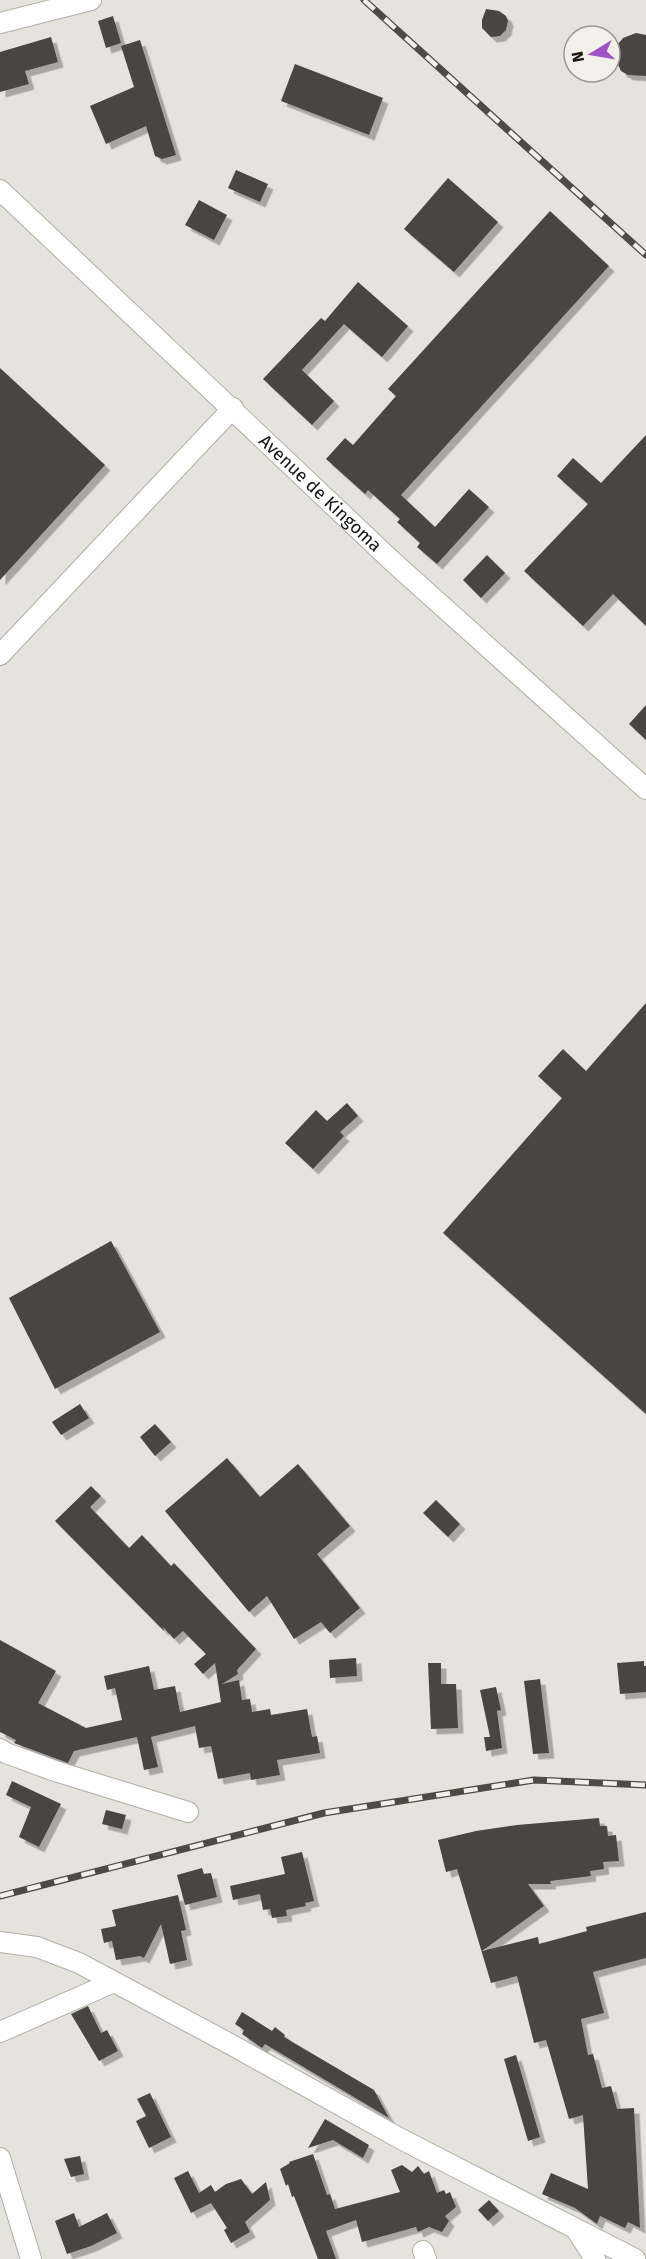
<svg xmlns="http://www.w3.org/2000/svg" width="646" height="2259" viewBox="0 0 646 2259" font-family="'Fira Sans',sans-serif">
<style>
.building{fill:#484540;filter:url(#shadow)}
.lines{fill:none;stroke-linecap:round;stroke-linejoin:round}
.minor-casing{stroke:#b1aea8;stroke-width:22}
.minor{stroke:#fff;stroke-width:20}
.rail-casing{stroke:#4c4b48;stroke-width:7}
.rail{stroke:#f3f0ea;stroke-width:4.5;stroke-dasharray:14;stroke-linecap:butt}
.labels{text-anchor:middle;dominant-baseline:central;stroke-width:6;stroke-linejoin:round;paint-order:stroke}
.street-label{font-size:18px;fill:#151412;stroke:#f3f0ea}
</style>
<defs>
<filter id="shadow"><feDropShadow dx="5.5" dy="5.5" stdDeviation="0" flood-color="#0004"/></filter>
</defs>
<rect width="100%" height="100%" fill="#e5e3dc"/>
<g class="building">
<path d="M 486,9 L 499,11 L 506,16 L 508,21 L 506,30 L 500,36 L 491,37 L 482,28 L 482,20 Z"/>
<path d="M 113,16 L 121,43 L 106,48 L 98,21 Z"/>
<path d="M 636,33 L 646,35 L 646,76 L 628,75 L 621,71 L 615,58 L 618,44 L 623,38 Z"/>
<path d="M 51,37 L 58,62 L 25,71 L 29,84 L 0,92 L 0,52 Z"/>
<path d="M 140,40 L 176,155 L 162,159 L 155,156 L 146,126 L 106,144 L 90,106 L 134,87 L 121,46 Z"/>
<path d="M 295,64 L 383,98 L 369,135 L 281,101 Z"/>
<path d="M 236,170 L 268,184 L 260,202 L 228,188 Z"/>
<path d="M 448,178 L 498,222 L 454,272 L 404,229 Z"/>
<path d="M 199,200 L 227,215 L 214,240 L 185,225 Z"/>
<path d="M 550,211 L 609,266 L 401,495 L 435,527 L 469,489 L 489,507 L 437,564 L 417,547 L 420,543 L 397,522 L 400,519 L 368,490 L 365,494 L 326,459 L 345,438 L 353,445 L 396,396 L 388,389 Z"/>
<path d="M 358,282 L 408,326 L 382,357 L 344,324 L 302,370 L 334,401 L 312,425 L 263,379 L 321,318 L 325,321 Z"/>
<path d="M 0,368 L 105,465 L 0,580 Z"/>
<path d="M 646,435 L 646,626 L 613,594 L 583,626 L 524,571 L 588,504 L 557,476 L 573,458 L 601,483 Z"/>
<path d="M 487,555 L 505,573 L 481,598 L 463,580 Z"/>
<path d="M 646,705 L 646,740 L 629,724 Z"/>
<path d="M 646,1003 L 646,1414 L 443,1233 L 562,1098 L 538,1076 L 563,1049 L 586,1071 Z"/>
<path d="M 347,1103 L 358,1116 L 340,1132 L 344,1136 L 313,1169 L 285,1143 L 316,1110 L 327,1121 Z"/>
<path d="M 111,1241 L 160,1332 L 55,1389 L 9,1298 Z"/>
<path d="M 80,1404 L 89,1418 L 61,1435 L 52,1422 Z"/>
<path d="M 155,1424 L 171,1442 L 155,1456 L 140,1437 Z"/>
<path d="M 227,1458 L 260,1497 L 298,1464 L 350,1526 L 317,1554 L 360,1608 L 330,1633 L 321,1622 L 294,1639 L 267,1596 L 249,1612 L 165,1511 Z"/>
<path d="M 91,1486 L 101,1496 L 90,1507 L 129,1548 L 142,1535 L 171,1566 L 174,1563 L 256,1649 L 237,1670 L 238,1674 L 222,1684 L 239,1680 L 242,1700 L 250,1699 L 252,1712 L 270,1709 L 271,1715 L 307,1709 L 312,1737 L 317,1736 L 320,1753 L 277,1760 L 280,1775 L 251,1780 L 250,1773 L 218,1779 L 211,1746 L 199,1748 L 195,1726 L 151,1737 L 158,1767 L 144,1770 L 137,1737 L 74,1751 L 68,1763 L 14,1743 L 16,1740 L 0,1732 L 0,1640 L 56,1671 L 38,1703 L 86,1728 L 122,1720 L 115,1688 L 107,1690 L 104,1676 L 149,1666 L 154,1690 L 175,1686 L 180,1712 L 221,1702 L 215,1663 L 203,1674 L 194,1664 L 206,1654 L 183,1631 L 174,1639 L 163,1627 L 164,1631 L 55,1521 Z"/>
<path d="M 436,1500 L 460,1524 L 448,1537 L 423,1513 Z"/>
<path d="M 356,1658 L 357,1676 L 330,1678 L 329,1660 Z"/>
<path d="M 644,1661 L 644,1666 L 646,1666 L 646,1692 L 620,1694 L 617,1663 Z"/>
<path d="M 428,1663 L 441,1663 L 441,1684 L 456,1684 L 458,1728 L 431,1729 Z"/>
<path d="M 540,1679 L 549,1753 L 533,1754 L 524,1681 Z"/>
<path d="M 496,1687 L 501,1710 L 497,1711 L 502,1748 L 486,1751 L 484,1737 L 490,1737 L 480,1690 Z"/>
<path d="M 12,1781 L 61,1804 L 39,1847 L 19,1837 L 31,1807 L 6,1795 Z"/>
<path d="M 106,1810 L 126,1815 L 122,1829 L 102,1824 Z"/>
<path d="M 599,1818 L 600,1826 L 607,1826 L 608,1836 L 616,1835 L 619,1861 L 603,1862 L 604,1869 L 590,1871 L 591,1876 L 550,1881 L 551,1884 L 528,1884 L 544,1906 L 482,1951 L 538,1937 L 539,1944 L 587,1931 L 586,1927 L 646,1912 L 646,1958 L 593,1972 L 604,2013 L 581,2019 L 588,2055 L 593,2054 L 602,2088 L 611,2086 L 617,2109 L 634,2108 L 640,2228 L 628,2222 L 625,2228 L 600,2216 L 597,2224 L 575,2208 L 542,2194 L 551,2173 L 588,2189 L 583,2115 L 569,2119 L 546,2040 L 534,2043 L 517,1976 L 491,1983 L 457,1869 L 446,1872 L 438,1840 L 476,1831 L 517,1825 Z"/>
<path d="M 302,1852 L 314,1901 L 305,1903 L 306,1906 L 286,1910 L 287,1916 L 272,1918 L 270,1909 L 263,1910 L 260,1894 L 233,1900 L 230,1886 L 285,1874 L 281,1857 Z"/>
<path d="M 202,1868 L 204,1874 L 211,1873 L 217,1897 L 185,1905 L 177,1875 Z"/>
<path d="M 178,1895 L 186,1930 L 181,1931 L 187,1960 L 170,1964 L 161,1924 L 144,1958 L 140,1956 L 116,1960 L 112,1941 L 104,1943 L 101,1929 L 116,1926 L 112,1910 Z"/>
<path d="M 88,2006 L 101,2033 L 107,2030 L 118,2051 L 99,2061 L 71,2014 Z"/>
<path d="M 242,2012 L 272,2031 L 275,2027 L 285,2035 L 284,2037 L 374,2090 L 389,2118 L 265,2044 L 262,2048 L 242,2034 L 244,2030 L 235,2024 Z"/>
<path d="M 516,2055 L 540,2137 L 528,2141 L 504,2059 Z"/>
<path d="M 150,2093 L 171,2137 L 149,2148 L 136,2121 L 146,2116 L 137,2099 Z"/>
<path d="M 325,2119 L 369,2145 L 363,2158 L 333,2140 L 308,2148 Z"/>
<path d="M 313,2154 L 327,2195 L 330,2194 L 335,2209 L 400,2192 L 391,2170 L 402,2165 L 412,2172 L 418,2166 L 424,2174 L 429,2171 L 437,2193 L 444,2190 L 446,2194 L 450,2192 L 456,2207 L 445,2216 L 449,2221 L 442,2232 L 429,2227 L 418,2232 L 416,2227 L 362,2242 L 356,2220 L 326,2231 L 336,2259 L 318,2259 L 294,2196 L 292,2197 L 288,2184 L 286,2186 L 280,2169 L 290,2163 L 289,2162 Z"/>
<path d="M 80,2156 L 84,2174 L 71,2177 L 64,2159 Z"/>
<path d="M 188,2171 L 199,2193 L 211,2185 L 215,2192 L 226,2184 L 241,2179 L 252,2194 L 266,2182 L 270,2200 L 245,2222 L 250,2232 L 231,2243 L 224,2230 L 227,2228 L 211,2203 L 191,2213 L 174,2178 Z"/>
<path d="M 489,2200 L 499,2211 L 488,2221 L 478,2210 Z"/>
<path d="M 74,2213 L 79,2227 L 107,2213 L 117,2233 L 91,2246 L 67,2254 L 55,2221 Z"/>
</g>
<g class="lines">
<defs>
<g id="minor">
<path d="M 0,23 L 91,0"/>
<path id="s1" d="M 0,190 L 392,561 L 646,789"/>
<path d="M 0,655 L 233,408"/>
<path d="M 0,1749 L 6,1753 L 55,1771 L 188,1812"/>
<path d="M 0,1942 L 37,1947 L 79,1963 L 230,2044 L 401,2139 L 635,2259"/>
<path d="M 0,2032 L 114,1982"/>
<path d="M 0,2158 L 31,2259"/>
<path d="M 577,2231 L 595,2259"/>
<path d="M 423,2251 L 426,2259"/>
</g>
</defs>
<use href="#minor" class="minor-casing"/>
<use href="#minor" class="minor"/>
<defs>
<g id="rail">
<path d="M 364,0 L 646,255"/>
<path d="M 0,1896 L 324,1813 L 534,1780 L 646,1785"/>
</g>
</defs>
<use href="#rail" class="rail-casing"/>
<use href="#rail" class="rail"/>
</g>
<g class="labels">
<g class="street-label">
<text stroke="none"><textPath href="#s1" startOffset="441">Avenue de Kingoma</textPath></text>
</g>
</g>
<g transform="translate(592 54) rotate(259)"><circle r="28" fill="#f3f0ea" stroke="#9a9894" stroke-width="1.5"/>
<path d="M0-4.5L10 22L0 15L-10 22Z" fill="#a053c4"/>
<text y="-9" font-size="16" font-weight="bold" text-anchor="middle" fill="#151412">N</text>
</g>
</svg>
